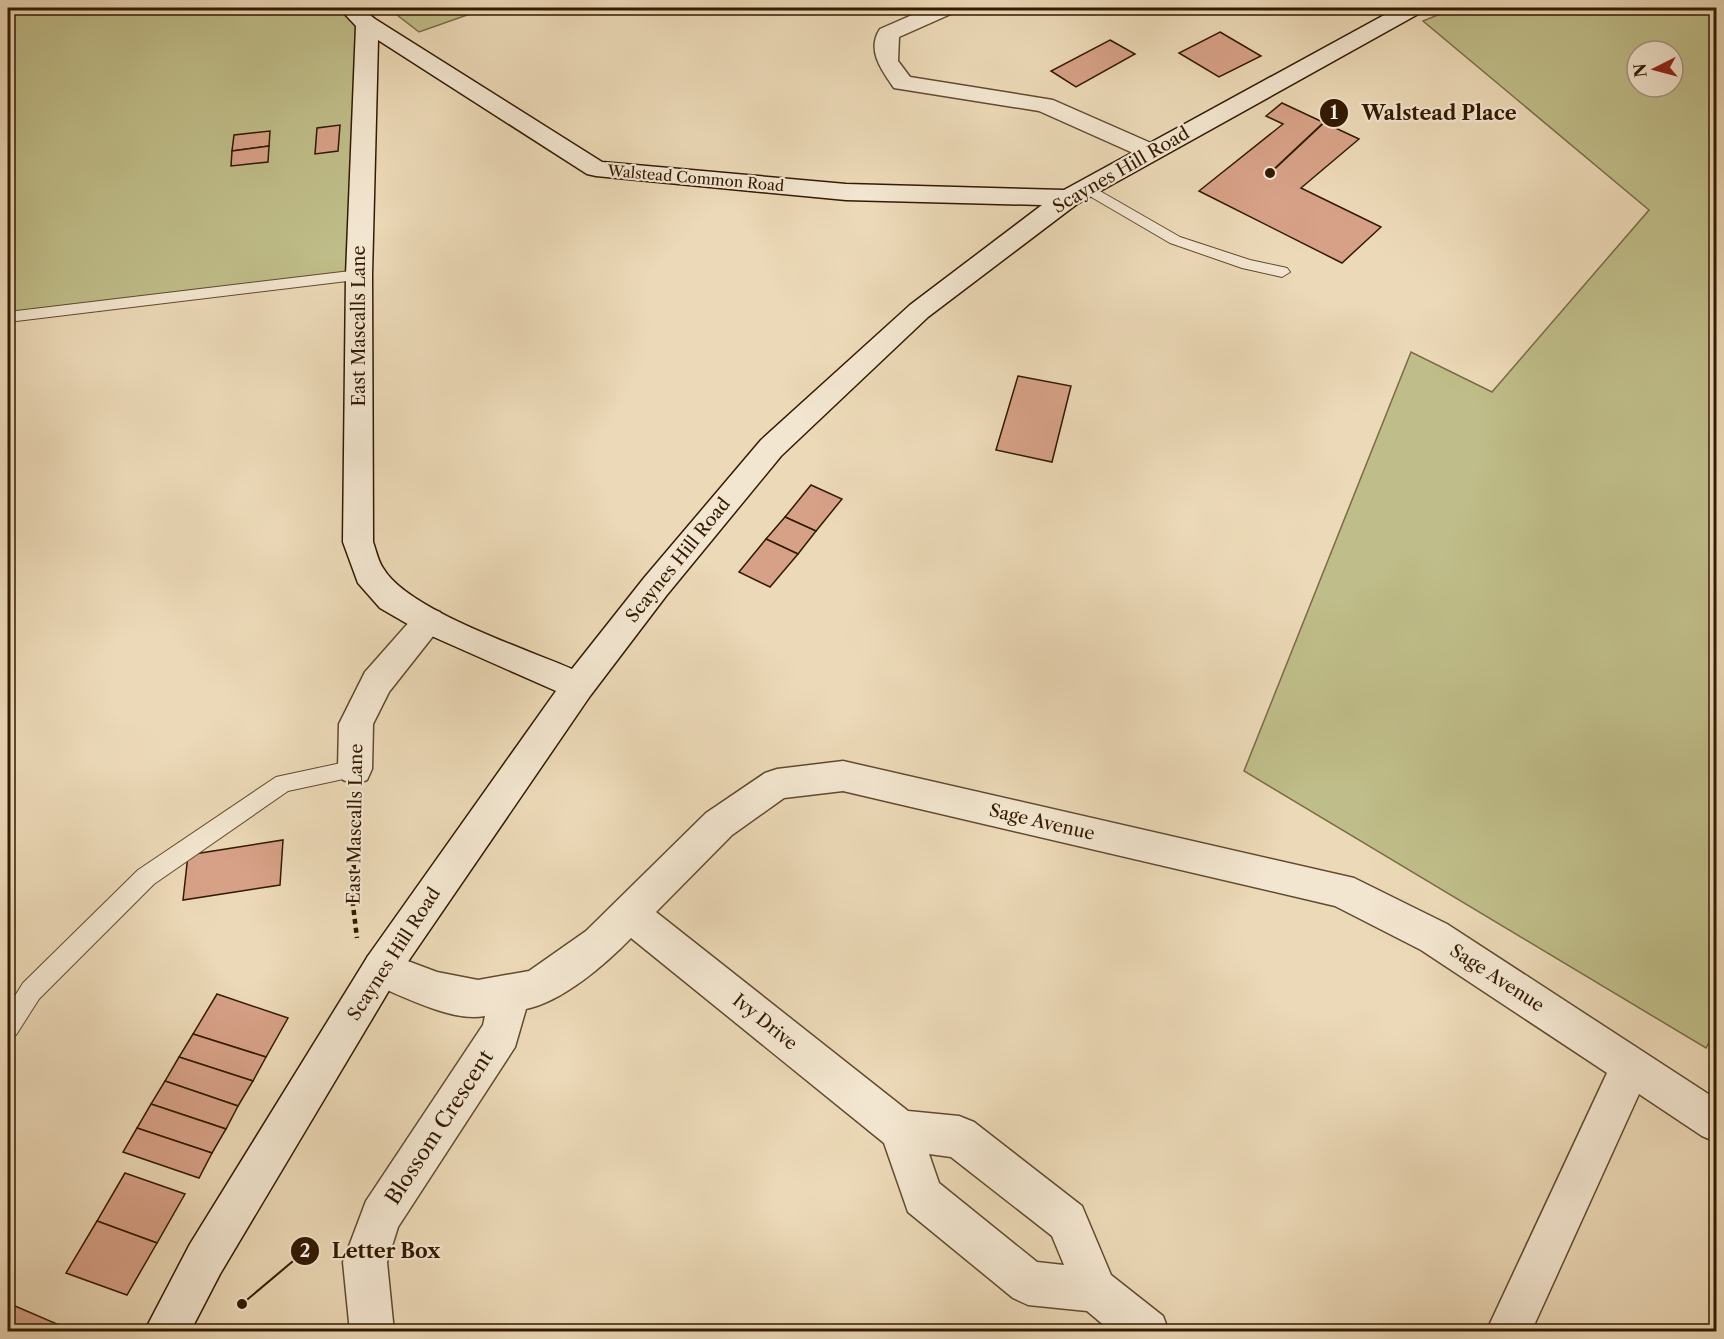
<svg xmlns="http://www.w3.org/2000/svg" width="1724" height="1339" viewBox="0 0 1724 1339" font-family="'Libre Caslon Text',serif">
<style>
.green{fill:#bfbd89;stroke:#796c45;stroke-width:1.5;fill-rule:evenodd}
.building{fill:#d7a187;stroke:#331a01;stroke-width:1.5}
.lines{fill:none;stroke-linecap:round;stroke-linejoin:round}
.lane-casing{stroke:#614a2e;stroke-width:2}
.street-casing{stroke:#614a2e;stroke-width:3}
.secondary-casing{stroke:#331a01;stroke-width:3}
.path{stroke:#331a01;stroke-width:4.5;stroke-dasharray:5 4;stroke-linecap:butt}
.lane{fill:#f3e6d0;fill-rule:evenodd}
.street{fill:#f3e6d0;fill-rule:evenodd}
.secondary{fill:#f3e6d0;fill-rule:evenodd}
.labels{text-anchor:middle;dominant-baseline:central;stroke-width:4.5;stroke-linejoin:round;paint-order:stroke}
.far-street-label{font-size:15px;fill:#331a01;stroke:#f3e6d0}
.street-label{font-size:18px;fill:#331a01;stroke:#f3e6d0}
.near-street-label{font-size:21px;fill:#331a01;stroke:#f3e6d0}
.leader{fill:none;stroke:#331a01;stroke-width:2}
.callout-dot{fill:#331a01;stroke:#f3e6d0;stroke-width:2}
.mark-label{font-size:18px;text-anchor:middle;font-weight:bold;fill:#fff}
.callout-label{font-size:20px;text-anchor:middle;font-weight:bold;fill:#331a01;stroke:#f3e6d0;stroke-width:4.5;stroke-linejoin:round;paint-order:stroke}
</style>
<rect width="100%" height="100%" fill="#ecd9b7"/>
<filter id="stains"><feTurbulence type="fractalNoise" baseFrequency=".00333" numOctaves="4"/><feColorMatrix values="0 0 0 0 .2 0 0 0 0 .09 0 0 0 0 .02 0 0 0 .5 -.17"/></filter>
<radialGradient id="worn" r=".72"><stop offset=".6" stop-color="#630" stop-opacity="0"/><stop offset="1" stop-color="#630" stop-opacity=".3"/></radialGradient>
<g class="green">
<path d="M 8,8 L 349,8 L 367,24 L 359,275 L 8,317 Z"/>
<path d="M 388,8 L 487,8 L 419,32 Z"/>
<path d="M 1455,8 L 1716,8 L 1716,1030 L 1706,1048 L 1244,771 L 1411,352 L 1492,392 L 1649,210 L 1423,21 ZM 1637,51 L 1673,51 L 1673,87 L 1637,87 Z"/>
</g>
<g class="building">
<path d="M 1220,32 L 1261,56 L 1219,77 L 1179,53 Z"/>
<path d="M 1110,40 L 1135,54 L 1076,87 L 1051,71 Z"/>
<path d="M 1282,103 L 1359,139 L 1301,188 L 1381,227 L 1342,263 L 1199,191 L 1283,124 L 1266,116 Z"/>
<path d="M 340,125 L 338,151 L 315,154 L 317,128 Z"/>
<path d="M 270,131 L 269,146 L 232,151 L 234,135 Z"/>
<path d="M 269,146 L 268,162 L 231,166 L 232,151 Z"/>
<path d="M 1018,376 L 1071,386 L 1052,462 L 996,450 Z"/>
<path d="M 811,485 L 842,499 L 816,531 L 785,517 Z"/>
<path d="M 785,517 L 816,531 L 798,554 L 766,539 Z"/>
<path d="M 766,539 L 798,554 L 770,587 L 739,572 Z"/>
<path d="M 283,840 L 280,885 L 183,900 L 188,855 Z"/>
<path d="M 217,994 L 288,1018 L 266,1057 L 193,1034 Z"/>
<path d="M 193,1034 L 266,1057 L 253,1081 L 179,1057 Z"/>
<path d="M 179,1057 L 253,1081 L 238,1106 L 165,1081 Z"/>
<path d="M 165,1081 L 238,1106 L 226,1129 L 151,1104 Z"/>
<path d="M 151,1104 L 226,1129 L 212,1153 L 137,1128 Z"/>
<path d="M 137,1128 L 212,1153 L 199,1178 L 123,1152 Z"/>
<path d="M 125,1173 L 185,1194 L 157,1243 L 97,1221 Z"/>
<path d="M 97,1221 L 157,1243 L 127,1295 L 66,1273 Z"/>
<path d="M 8,1303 L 64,1327 L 61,1332 L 8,1332 Z"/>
</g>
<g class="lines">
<defs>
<g id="lane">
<path d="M 1086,183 L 1180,237 L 1250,260 L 1287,268 L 1290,272 L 1282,277 L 1242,268 L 1170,243 L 1081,191 L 1079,188 Z"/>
<path d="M 359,270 L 367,275 L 364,279 L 8,322 L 8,312 Z"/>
<path d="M 355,760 L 362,763 L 365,769 L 362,775 L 288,791 L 154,884 L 39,999 L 16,1035 L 8,1038 L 8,1007 L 23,983 L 138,870 L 276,777 Z"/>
</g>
<g id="street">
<path d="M 928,8 L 956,8 L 953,13 L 899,37 L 898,61 L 910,77 L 1053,100 L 1160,147 L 1163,152 L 1160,157 L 1151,159 L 1142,157 L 1039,111 L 894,88 C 882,71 866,50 880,29 Z"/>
<path d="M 429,608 L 440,612 L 445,621 L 389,692 L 373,724 L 372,769 L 367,780 L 355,784 L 343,780 L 338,769 L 339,724 L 365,672 L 418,612 Z"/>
<path d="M 843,761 L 1354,878 L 1447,924 L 1716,1099 L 1716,1142 L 1702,1136 L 1639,1094 L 1531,1332 L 1486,1332 L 1607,1073 L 1421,950 L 1335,906 L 843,791 L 784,798 L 732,835 L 656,912 L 908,1111 L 959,1116 L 974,1122 L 1082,1206 L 1111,1275 L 1163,1316 L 1169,1332 L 1112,1332 L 1087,1311 L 1028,1305 L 1013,1298 L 908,1212 L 884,1143 L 631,938 C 606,964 562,1002 526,1009 L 515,1047 L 398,1227 L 387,1262 L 394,1332 L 350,1332 L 343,1262 L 366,1201 L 483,1025 L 485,1016 C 452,1023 399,994 368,982 L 362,969 L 368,956 L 381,951 L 437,972 L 478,980 L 529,971 L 586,931 L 706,813 L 765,773 L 777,769 ZM 929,1154 L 951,1157 L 1052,1236 L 1064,1265 L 1037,1262 L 939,1183 Z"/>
</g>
<path id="secondary" d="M 339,8 L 361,8 L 375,19 L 602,162 L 846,184 L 1064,190 L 1397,8 L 1423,8 L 1420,13 L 1077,204 L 928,317 L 781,456 L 666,596 L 590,696 L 394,982 L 220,1274 L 190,1332 L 144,1332 L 190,1244 L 368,956 L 556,691 L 418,630 L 380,608 L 358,583 L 343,542 L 346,275 L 356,26 ZM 378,40 L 587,174 L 596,176 L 846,200 L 1042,205 L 910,305 L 761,440 L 644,578 L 572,669 C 526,649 407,610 383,568 C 378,561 376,550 373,542 L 372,275 Z"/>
</defs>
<use href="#lane" class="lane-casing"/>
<use href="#street" class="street-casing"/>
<use href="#secondary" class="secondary-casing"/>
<path class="path" d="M 355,802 L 353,905 L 357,938"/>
<use href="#lane" class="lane"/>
<use href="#street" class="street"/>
<use href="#secondary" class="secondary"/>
</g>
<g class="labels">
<g class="far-street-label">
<text transform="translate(696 178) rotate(5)">Walstead Common Road</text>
</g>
<g class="street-label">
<text transform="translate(1121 170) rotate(-30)">Scaynes Hill Road</text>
<text transform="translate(359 326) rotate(-90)">East Mascalls Lane</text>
<text transform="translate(678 560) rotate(-51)">Scaynes Hill Road</text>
<text transform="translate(1042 822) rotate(13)">Sage Avenue</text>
<text transform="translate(355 824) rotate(-89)">East Mascalls Lane</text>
<text transform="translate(394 954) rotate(-57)">Scaynes Hill Road</text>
<text transform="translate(1497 978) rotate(33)">Sage Avenue</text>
<text transform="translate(765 1022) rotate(39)">Ivy Drive</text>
</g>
<g class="near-street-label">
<text transform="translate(439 1127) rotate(-57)">Blossom Crescent</text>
</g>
</g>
<path class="leader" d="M1270 173L1334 113M242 1304L305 1251"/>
<g class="callout-dot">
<circle cx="1270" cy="173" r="6"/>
<circle cx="242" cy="1304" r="6"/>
<circle cx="1334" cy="113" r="15"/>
<circle cx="305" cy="1251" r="15"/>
</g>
<g class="mark-label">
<text x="1334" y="119">1</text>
<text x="305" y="1257">2</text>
</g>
<g class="callout-label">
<text x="1439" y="120">Walstead Place</text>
<text x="386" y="1258">Letter Box</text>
</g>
<rect width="1724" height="1339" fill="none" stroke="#ecd9b7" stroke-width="30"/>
<rect x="9" y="9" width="1706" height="1321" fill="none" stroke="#331a01" stroke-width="3"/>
<rect x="15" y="15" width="1694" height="1309" fill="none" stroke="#331a01" stroke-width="1.5"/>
<g transform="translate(1655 69) rotate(264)"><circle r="28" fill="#f3e6d0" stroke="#a6947d" stroke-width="1.5"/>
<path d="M0-4.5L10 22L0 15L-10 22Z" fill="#8f2418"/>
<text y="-9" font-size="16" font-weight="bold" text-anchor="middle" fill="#331a01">N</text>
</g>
<rect width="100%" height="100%" filter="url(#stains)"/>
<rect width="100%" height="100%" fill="url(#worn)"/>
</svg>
